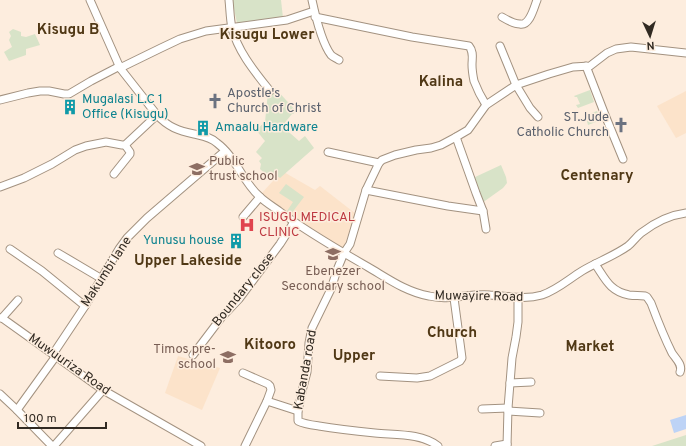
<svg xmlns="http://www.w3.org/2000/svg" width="686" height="446" viewBox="0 0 686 446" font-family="Overpass,sans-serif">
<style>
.built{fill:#fce3ca}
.green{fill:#d8e3c8}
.water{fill:#bdd3f6}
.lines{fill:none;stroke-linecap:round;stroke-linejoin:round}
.minor-casing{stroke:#a39280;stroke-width:9}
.minor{stroke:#fff;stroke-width:7}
.labels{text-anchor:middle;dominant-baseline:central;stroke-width:3;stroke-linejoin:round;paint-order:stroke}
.worship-label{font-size:13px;fill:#5b616d;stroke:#fdedde;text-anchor:start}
.culture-label{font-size:13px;fill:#0d838f;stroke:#fdedde;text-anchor:start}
.education-label{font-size:13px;fill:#785e54;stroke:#fdedde;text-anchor:start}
.health-label{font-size:13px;fill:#be3a42;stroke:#fdedde;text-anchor:start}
.street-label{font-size:13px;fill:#312a22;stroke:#fdedde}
.quarter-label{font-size:15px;font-weight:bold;fill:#503815;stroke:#fdedde}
</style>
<rect width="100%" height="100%" fill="#fdedde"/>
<g class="built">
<path d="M 686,91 L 686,133 L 676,138 L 657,106 Z"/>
<path d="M 282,171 L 315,190 L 320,186 L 356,214 L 343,249 L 283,211 L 262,193 Z"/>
<path d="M 178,356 L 220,368 L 202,410 L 165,393 Z"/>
</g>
<g class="green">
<path d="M 232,0 L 281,0 L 283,18 L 237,23 Z"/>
<path d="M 13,29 L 21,32 L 21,36 L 26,37 L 35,34 L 40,45 L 26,49 L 26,55 L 9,61 L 4,52 L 12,47 L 9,40 L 11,36 L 9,32 Z"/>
<path d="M 275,88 L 296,111 L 293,114 L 292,114 L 282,126 L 299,141 L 305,136 L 314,148 L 280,178 L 276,175 L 273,181 L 260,169 L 261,164 L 259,161 L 262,158 L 256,152 L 265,141 L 256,130 L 265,122 L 268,92 Z"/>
<path d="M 590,90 L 594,102 L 578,108 L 576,105 L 580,104 L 577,97 L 575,97 L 574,96 Z"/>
<path d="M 597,111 L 601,120 L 588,125 L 587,121 L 589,120 L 587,115 Z"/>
<path d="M 501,165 L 506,177 L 507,183 L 503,188 L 482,203 L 473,178 Z"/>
<path d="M 286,184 L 304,197 L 291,214 L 287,211 L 293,202 L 279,193 Z"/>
<path d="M 686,435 L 686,446 L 652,446 Z"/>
</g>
<path class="water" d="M 686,415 L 686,429 L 674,433 L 670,420 Z"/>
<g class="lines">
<defs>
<g id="minor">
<path d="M 90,0 L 117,61 L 120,68 L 157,115 C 168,127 179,131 194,134 C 203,136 211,137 217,143 C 235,156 243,182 259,196 C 265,202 272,206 279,211 C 307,232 337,249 368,267 C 387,278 406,292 429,296 C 449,301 470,293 490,295 C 508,296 525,300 542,295 C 557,290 569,279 582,271 C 597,262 614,256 628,246 C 633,242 636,237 641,233 C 654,223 670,215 686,213"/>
<path d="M 229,0 C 230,9 230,19 232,28 C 238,52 255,72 270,91"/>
<path d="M 312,0 C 315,14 322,43 331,55 C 333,57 336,58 339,60"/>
<path d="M 315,17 L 412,37 L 469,46 C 474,52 472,58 472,65 C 472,70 473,76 474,81 C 477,89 481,97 486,105"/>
<path d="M 502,17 C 507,20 514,24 520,24 C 530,26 534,7 537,0"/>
<path d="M 500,46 L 516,85 L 530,108 L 538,117"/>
<path d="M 586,66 L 605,115 L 623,159"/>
<path d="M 120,68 L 161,48 L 180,39 L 206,31 L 287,20 L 314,11"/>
<path d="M 0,100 L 28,93 L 40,91 L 49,91 L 64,94 L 69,94 L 91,81 L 120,66"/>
<path d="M 456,137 L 476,193 L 483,211 L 486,229"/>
<path d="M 328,152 L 379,163"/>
<path d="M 114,174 L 130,154 L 130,152 L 125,145"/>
<path d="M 0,187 L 24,178 L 52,164 L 75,150 L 86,146 L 106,142 L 122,145 L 125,145 L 157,115"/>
<path d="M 366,190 L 448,206 L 483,211"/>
<path d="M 243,217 L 260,197"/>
<path d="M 10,249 L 42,271 L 85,306"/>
<path d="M 58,253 L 102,279"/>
<path d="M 595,264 C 605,278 609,291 629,295 C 635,296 640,295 645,296 L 647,297 L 651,303 C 657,319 664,337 672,353 C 676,359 683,365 680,372"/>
<path d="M 0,318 L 2,318 L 103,390 L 201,446"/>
<path d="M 2,318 L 18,300"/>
<path d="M 53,354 L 85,306 L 119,249 L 127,238 L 147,218 L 225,151"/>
<path d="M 193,355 L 221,318 L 239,299 L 280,244 L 294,222"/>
<path d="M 243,373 L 268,384 L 270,386 L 271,390 L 267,401 L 245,446"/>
<path d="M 380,376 L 417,378 L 430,376 L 460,361 L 462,358 L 454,298"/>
<path d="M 510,383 L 531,382"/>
<path d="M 0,394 L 17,410 L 52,446"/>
<path d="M 267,401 L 298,411"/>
<path d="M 482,409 L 508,408"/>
<path d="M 17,410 L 56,356"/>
<path d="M 508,411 L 540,413"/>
<path d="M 54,446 L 103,390"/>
<path d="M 438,446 C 421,433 396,435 375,433 C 356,431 338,429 319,426 C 312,425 304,424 298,421 L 298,411 L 303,387 L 307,372 L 309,343 L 312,328 L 331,289 L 337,270 L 344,253 L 350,244 L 366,190 L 379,163 L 382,160 L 395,155 L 416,150 L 431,148 L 441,145 L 456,137 L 468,130 L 486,105 L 516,85 L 549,74 L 573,67 L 590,66 L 607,53 L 616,49 L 631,47 L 686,53"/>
<path d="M 495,446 L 507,444"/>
<path d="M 507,446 L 508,408 L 512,358 L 516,337 L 518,322 L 518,298"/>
</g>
</defs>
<use href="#minor" class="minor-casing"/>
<use href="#minor" class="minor"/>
</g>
<defs>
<symbol id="church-bare" viewBox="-9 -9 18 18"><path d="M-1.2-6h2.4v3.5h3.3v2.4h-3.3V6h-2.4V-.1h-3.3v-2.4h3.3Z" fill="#6b7280" stroke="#fdedde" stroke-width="2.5" paint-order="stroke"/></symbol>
<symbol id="building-bare" viewBox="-9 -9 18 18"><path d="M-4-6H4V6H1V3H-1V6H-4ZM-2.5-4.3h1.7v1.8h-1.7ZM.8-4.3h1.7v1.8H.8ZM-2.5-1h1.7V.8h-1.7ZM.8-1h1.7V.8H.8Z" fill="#0f9aa8" stroke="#fdedde" stroke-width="2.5" paint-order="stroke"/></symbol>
<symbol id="school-bare" viewBox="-9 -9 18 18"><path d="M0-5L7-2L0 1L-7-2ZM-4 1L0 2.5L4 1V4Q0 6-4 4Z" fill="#8d6e63" stroke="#fdedde" stroke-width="2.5" paint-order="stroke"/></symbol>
<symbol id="hospital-bare" viewBox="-9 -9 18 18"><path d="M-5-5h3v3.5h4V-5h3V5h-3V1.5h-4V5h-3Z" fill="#e0444e" stroke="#fdedde" stroke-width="2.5" paint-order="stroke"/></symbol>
</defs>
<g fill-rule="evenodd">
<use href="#church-bare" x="204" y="90" width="22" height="22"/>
<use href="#building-bare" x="59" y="96" width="22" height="22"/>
<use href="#church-bare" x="610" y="114" width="22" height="22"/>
<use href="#building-bare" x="192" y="117" width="22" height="22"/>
<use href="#school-bare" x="186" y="158" width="22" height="22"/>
<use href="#hospital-bare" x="236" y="214" width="22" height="22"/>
<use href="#building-bare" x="225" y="230" width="22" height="22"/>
<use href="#school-bare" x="322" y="243" width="22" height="22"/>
<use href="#school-bare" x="217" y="346" width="22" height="22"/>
</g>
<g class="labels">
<g class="worship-label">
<text x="227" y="94">Apostle's<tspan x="227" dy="15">Church of Christ</tspan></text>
<text x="609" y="118" text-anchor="end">ST.Jude<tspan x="609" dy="15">Catholic Church</tspan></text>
</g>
<g class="culture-label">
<text x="82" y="100">Mugalasi L.C 1<tspan x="82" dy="15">Office (Kisugu)</tspan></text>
<text x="215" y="128">Amaalu Hardware</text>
<text x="224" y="241" text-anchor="end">Yunusu house</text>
</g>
<g class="education-label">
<text x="209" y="162">Public<tspan x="209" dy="15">trust school</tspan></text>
<text x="333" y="272" text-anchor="middle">Ebenezer<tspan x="333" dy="15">Secondary school</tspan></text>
<text x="216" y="350" text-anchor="end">Timos pre-<tspan x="216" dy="15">school</tspan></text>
</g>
<g class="health-label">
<text x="259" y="218">ISUGU MEDICAL<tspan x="259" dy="15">CLINIC</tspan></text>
</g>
<g class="street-label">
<text transform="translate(107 272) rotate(-57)">Makumbi lane</text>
<text transform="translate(244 290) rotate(-51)">Boundary close</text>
<text transform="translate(479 297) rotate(1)">Muwayire Road</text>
<text transform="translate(69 365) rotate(35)">Muwuuriza Road</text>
<text transform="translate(306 370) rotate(-80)">Kabanda road</text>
</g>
<g class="quarter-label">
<text x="68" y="30">Kisugu B</text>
<text x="267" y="35">Kisugu Lower</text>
<text x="441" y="82">Kalina</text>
<text x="597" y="176">Centenary</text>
<text x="188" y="261">Upper Lakeside</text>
<text x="452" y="333">Church</text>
<text x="270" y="345">Kitooro</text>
<text x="590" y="347">Market</text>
<text x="354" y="356">Upper</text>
</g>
</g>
<g transform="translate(650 36) rotate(176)" stroke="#fdedde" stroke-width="3" paint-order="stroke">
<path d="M0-3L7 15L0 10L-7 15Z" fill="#312a22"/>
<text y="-6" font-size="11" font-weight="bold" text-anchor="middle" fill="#312a22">N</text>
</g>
<path d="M18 422v6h88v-6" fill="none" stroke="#312a22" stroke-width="2"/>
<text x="24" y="422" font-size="12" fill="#312a22" stroke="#fdedde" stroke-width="3" paint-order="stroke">100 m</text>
</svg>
